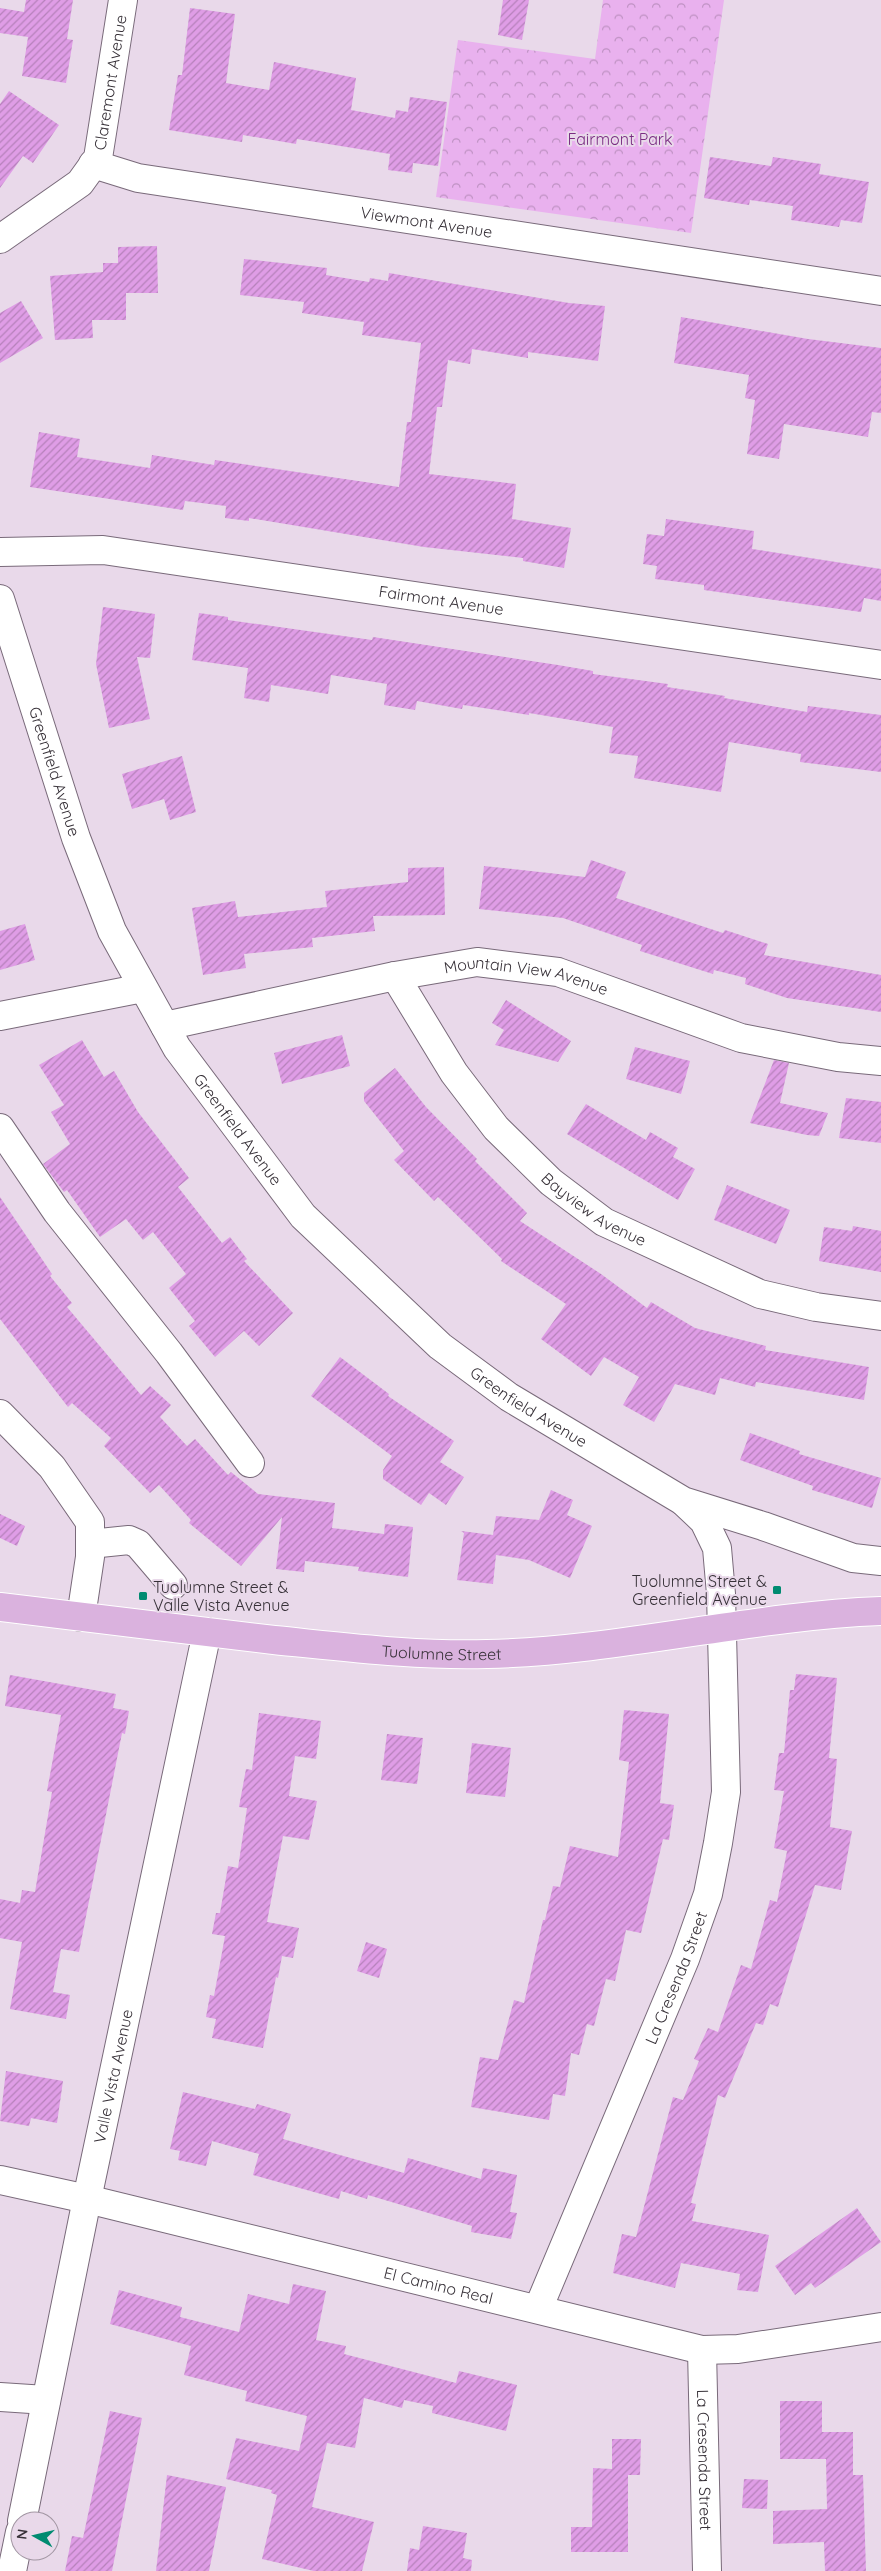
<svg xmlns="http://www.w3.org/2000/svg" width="881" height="2571" viewBox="0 0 881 2571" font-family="Quicksand,sans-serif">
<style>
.park{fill:url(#park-crowns)}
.building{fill:url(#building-hatch)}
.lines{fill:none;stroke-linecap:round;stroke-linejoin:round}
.minor-casing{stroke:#796a7a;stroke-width:30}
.major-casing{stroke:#fff;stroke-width:30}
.minor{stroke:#fff;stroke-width:28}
.major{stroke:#dab2de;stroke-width:28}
.poi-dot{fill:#008b71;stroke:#e9d9ea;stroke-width:2}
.labels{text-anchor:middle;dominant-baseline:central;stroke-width:4;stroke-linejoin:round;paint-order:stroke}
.street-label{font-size:16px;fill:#373138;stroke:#e9d9ea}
.park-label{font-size:16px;fill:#7a2c82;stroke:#e9d9ea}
.poi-label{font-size:16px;fill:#373138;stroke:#e9d9ea;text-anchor:end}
</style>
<defs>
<pattern id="park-crowns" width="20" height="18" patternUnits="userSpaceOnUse" patternTransform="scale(1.25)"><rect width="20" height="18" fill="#e9b1ee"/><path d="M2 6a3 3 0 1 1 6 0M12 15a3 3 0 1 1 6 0" fill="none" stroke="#be91c2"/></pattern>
<pattern id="building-hatch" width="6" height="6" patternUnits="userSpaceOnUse" patternTransform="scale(1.25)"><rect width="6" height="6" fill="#df9de6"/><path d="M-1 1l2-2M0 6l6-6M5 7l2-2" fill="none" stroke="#b681bb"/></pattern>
</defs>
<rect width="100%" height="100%" fill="#e9d9ea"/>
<path class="park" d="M 603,0 L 724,0 L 691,233 L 436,197 L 458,40 L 595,59 Z"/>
<g class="building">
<path d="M 26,0 L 73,0 L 67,39 L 73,40 L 66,83 L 22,76 L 28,37 L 0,33 L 0,8 L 24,12 Z"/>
<path d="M 503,0 L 529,0 L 522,40 L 498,35 Z"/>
<path d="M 190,8 L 235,14 L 226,83 L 269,90 L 274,62 L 356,78 L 351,110 L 395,118 L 396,110 L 408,112 L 410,97 L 447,102 L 438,166 L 413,163 L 412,173 L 388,170 L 390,154 L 297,139 L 296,144 L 243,135 L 242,142 L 169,130 L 178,75 L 182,75 Z"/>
<path d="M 9,91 L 59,125 L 33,163 L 23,156 L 0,188 L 0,104 Z"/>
<path d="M 710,157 L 771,166 L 773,157 L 821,164 L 819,174 L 869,182 L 862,223 L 841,220 L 839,227 L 791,220 L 793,206 L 750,200 L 749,205 L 704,198 Z"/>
<path d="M 157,246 L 158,293 L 126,293 L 126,320 L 92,320 L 93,338 L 55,340 L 50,276 L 103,272 L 103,263 L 118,263 L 118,247 Z"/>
<path d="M 244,259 L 327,268 L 326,275 L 369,282 L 370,278 L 388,281 L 389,273 L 569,303 L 605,306 L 598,361 L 528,352 L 528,358 L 472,349 L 470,364 L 448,360 L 442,407 L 437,407 L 429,474 L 516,484 L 512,519 L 571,528 L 564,568 L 523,561 L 523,558 L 424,547 L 249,518 L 249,521 L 225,518 L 226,506 L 185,501 L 183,510 L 30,487 L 39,432 L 80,439 L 77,457 L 150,468 L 152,455 L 214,465 L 215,460 L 399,487 L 407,422 L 411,422 L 421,343 L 362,335 L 364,322 L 302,313 L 304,302 L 240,295 Z"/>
<path d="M 21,301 L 43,338 L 0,363 L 0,313 Z"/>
<path d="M 681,317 L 808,339 L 881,348 L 881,413 L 872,412 L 868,437 L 784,424 L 779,459 L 747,454 L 755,400 L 745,398 L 749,375 L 674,363 Z"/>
<path d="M 666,519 L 754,531 L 752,549 L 881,569 L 881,601 L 864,598 L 861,612 L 704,590 L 704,585 L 655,579 L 657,566 L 643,564 L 647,534 L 664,536 Z"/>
<path d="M 103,607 L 155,614 L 150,658 L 137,657 L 150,719 L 109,728 L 96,664 Z"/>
<path d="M 199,613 L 228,617 L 228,620 L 372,640 L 373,637 L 558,665 L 593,671 L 593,674 L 668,684 L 667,687 L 725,696 L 724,698 L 807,712 L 808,706 L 881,715 L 881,772 L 800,762 L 801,754 L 729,742 L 721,792 L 634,778 L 638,756 L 609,753 L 613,727 L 529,713 L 529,715 L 463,705 L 462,709 L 417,701 L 415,710 L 384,705 L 387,684 L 331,675 L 328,694 L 271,685 L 269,702 L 244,698 L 248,668 L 192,660 Z"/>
<path d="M 182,756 L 196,812 L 170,820 L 164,799 L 132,809 L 122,774 Z"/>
<path d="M 591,860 L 626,872 L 616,898 L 723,933 L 725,930 L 768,944 L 764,955 L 881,975 L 881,1012 L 787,998 L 745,984 L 746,978 L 714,970 L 713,974 L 640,951 L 642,945 L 563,918 L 479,909 L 484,866 L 585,877 Z"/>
<path d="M 444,867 L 445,915 L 373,916 L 375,931 L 312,938 L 313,947 L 244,954 L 246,968 L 203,975 L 192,908 L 235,901 L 238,917 L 327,907 L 325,891 L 408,882 L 408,868 Z"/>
<path d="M 25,924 L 35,960 L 0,970 L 0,931 Z"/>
<path d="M 506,1000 L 571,1041 L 558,1062 L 495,1045 L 504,1030 L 492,1023 Z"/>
<path d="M 342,1035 L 350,1066 L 282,1084 L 274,1053 Z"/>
<path d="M 82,1040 L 104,1077 L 114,1071 L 138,1112 L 189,1178 L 178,1187 L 222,1243 L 230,1237 L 247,1259 L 244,1261 L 293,1313 L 259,1346 L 244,1331 L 215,1357 L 189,1326 L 195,1321 L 169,1288 L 186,1274 L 153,1232 L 143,1240 L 126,1219 L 100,1237 L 67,1190 L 64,1192 L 43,1164 L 70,1144 L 51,1112 L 64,1105 L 39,1065 Z"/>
<path d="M 635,1047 L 690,1061 L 681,1094 L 626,1079 Z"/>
<path d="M 774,1060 L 789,1063 L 780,1103 L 828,1113 L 819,1136 L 807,1135 L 750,1123 Z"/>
<path d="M 395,1068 L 426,1107 L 477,1159 L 475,1161 L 527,1213 L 520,1221 L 601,1274 L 647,1308 L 651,1302 L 695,1328 L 766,1346 L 765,1350 L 869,1367 L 864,1400 L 756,1382 L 755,1387 L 720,1378 L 715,1395 L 675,1384 L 654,1422 L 623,1405 L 639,1377 L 604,1357 L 591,1376 L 541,1339 L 566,1304 L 501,1261 L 502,1259 L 438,1197 L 434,1201 L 394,1160 L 404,1151 L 364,1101 L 364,1093 Z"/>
<path d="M 846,1098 L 881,1102 L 881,1143 L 839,1138 Z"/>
<path d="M 586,1104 L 646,1140 L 650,1132 L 678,1148 L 673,1157 L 695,1169 L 678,1200 L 567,1134 Z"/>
<path d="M 727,1185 L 790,1210 L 776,1244 L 714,1220 Z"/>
<path d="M 0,1197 L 52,1274 L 50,1276 L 72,1303 L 67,1307 L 141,1395 L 150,1386 L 171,1405 L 160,1417 L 187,1446 L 195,1439 L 228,1475 L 231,1472 L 258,1494 L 335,1503 L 332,1528 L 384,1534 L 385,1524 L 413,1527 L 408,1577 L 358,1571 L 359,1567 L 305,1561 L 304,1572 L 276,1569 L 282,1517 L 241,1566 L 189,1523 L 191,1520 L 159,1485 L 150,1493 L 104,1446 L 111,1438 L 72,1403 L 68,1407 L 0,1319 Z"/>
<path d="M 853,1226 L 881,1231 L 881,1272 L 819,1261 L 824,1227 L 852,1231 Z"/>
<path d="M 340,1357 L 389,1394 L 388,1396 L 454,1441 L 440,1462 L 464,1477 L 446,1505 L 429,1493 L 421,1505 L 383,1479 L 383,1470 L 392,1456 L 311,1396 Z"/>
<path d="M 750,1433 L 800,1451 L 799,1454 L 881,1478 L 872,1508 L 812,1490 L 813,1486 L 740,1460 Z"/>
<path d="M 551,1490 L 573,1500 L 567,1515 L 592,1526 L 570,1578 L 529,1560 L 496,1555 L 493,1584 L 457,1580 L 464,1533 L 461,1531 L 493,1535 L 496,1516 L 539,1520 Z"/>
<path d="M 0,1514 L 25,1526 L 17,1546 L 0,1538 Z"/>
<path d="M 796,1674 L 837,1678 L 829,1758 L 837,1759 L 830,1827 L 852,1831 L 841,1890 L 815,1885 L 778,2007 L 770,2004 L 763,2025 L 756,2023 L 725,2098 L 718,2095 L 691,2203 L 696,2204 L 692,2221 L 769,2235 L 758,2292 L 737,2290 L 740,2274 L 681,2263 L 675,2288 L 613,2273 L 622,2234 L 636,2237 L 673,2097 L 683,2100 L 699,2061 L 694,2059 L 708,2028 L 718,2032 L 741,1965 L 751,1969 L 770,1900 L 777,1902 L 787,1851 L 774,1848 L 784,1791 L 774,1790 L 779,1753 L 784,1753 L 790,1690 L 794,1690 Z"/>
<path d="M 10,1675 L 116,1694 L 113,1708 L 129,1711 L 125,1734 L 122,1733 L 79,1952 L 61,1949 L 53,1992 L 70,1995 L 66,2019 L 10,2009 L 22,1942 L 0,1938 L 0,1899 L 20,1903 L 22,1890 L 35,1892 L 52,1792 L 47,1791 L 61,1715 L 5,1706 Z"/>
<path d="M 624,1710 L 669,1714 L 660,1803 L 674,1805 L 669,1840 L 663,1839 L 641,1933 L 626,1930 L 615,1981 L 606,1979 L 594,2026 L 587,2024 L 579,2055 L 571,2053 L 565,2096 L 553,2094 L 549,2120 L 471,2107 L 480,2057 L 498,2060 L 514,2000 L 524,2003 L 543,1920 L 545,1920 L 553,1886 L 560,1887 L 570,1846 L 618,1857 L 629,1762 L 619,1760 Z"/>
<path d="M 259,1713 L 321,1721 L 316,1759 L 295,1756 L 289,1796 L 317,1801 L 309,1840 L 283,1836 L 267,1922 L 299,1928 L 293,1958 L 282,1956 L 278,1978 L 276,1977 L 263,2048 L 212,2038 L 216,2019 L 206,2017 L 210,1995 L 214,1996 L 225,1936 L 212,1934 L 216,1913 L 220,1913 L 228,1866 L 238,1868 L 247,1808 L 239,1807 L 246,1769 L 252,1770 Z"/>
<path d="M 387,1734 L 423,1738 L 417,1784 L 381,1780 Z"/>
<path d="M 472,1743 L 511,1748 L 505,1797 L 466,1793 Z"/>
<path d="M 366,1942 L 387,1949 L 379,1978 L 357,1971 Z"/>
<path d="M 6,2071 L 63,2081 L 57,2123 L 31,2118 L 29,2126 L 0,2121 Z"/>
<path d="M 183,2092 L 255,2109 L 257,2104 L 291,2114 L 283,2139 L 404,2173 L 408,2158 L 481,2179 L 483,2168 L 517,2175 L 510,2212 L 517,2213 L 511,2239 L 471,2232 L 472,2226 L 368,2195 L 367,2199 L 341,2191 L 339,2199 L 253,2175 L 259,2154 L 212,2141 L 206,2166 L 178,2160 L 180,2151 L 170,2149 Z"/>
<path d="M 857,2208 L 881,2242 L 815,2288 L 811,2283 L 795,2295 L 775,2266 Z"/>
<path d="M 293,2284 L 326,2291 L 316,2340 L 346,2346 L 344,2354 L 456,2383 L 459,2371 L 517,2385 L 506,2431 L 432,2413 L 433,2406 L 404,2400 L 402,2408 L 364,2398 L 355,2448 L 327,2443 L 312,2507 L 374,2522 L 362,2571 L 314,2571 L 262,2559 L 277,2495 L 271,2493 L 272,2490 L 226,2479 L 236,2438 L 299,2451 L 307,2416 L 245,2401 L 247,2391 L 184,2375 L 191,2346 L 110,2324 L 119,2290 L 182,2307 L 180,2317 L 239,2332 L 248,2294 L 289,2304 Z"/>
<path d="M 780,2401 L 822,2401 L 822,2432 L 853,2432 L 853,2475 L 863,2475 L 866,2571 L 825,2571 L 824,2542 L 773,2544 L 773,2511 L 827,2509 L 826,2459 L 780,2459 Z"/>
<path d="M 110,2411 L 142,2418 L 112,2571 L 65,2571 L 72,2536 L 83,2538 Z"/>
<path d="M 612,2439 L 641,2439 L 640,2475 L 628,2475 L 628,2552 L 571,2552 L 571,2527 L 592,2527 L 593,2468 L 612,2469 Z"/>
<path d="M 167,2475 L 226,2487 L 209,2571 L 156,2571 Z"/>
<path d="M 744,2479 L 768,2480 L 767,2509 L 742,2508 Z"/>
<path d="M 423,2526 L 467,2533 L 463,2558 L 472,2560 L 471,2571 L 407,2571 L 410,2548 L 419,2550 Z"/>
</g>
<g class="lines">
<defs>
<g id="minor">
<path id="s1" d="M 93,164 L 138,178 L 881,291"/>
<path id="s2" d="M 0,239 L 80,183 L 98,158 L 123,0"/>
<path id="s3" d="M 0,552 L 103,550 L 881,665"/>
<path id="s4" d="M 0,599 L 76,838 L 112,931 L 177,1048 L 303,1216 L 440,1346 L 509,1397 L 683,1501 L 763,1526 L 853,1558 L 881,1561"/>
<path id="s5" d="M 395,976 L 454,1073 L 496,1128 L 551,1182 L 604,1222 L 760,1294 L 816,1307 L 881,1316"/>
<path d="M 0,1016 L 143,988"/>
<path id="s6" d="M 165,1026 L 395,976 L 477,962 L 558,972 L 741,1038 L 838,1057 L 881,1061"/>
<path d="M 0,1128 L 57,1212 L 169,1353 L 250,1463"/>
<path d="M 0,1414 L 52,1467 L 90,1522 L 90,1557 L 81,1617"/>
<path d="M 90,1544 L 129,1540 L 138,1544 L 173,1585"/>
<path id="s7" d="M 0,2180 L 87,2199 L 702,2350 L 738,2349 L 881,2327"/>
<path id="s8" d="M 538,2309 L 685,1959 L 708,1894 L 718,1843 L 726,1792 L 721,1594 L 717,1548 L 704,1521 L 684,1502"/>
<path id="s9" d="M 702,2350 L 707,2571"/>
<path d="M 0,2397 L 46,2400"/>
<path id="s10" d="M 22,2521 L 87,2199 L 207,1632"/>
<path d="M 12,2571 L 20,2532"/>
</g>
<g id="major">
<path id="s11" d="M 0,1607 C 91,1618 183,1629 274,1640 C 345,1647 416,1656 487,1654 C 620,1651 749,1616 881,1611"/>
</g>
</defs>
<use href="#minor" class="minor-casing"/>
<use href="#major" class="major-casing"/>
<use href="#minor" class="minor"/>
<use href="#major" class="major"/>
</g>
<g class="poi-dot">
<rect x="772" y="1585" width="10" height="10" rx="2.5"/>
<rect x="138" y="1591" width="10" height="10" rx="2.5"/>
</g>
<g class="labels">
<g class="street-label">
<text stroke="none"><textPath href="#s2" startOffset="205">Claremont Avenue</textPath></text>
<text stroke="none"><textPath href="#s1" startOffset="339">Viewmont Avenue</textPath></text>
<text stroke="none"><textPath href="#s3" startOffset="445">Fairmont Avenue</textPath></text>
<text stroke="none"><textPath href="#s4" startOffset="181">Greenfield Avenue</textPath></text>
<text stroke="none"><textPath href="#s6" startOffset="369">Mountain View Avenue</textPath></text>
<text stroke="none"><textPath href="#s4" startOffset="586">Greenfield Avenue</textPath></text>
<text stroke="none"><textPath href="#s5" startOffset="311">Bayview Avenue</textPath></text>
<text stroke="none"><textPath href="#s4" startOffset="991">Greenfield Avenue</textPath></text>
<text stroke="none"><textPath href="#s11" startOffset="444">Tuolumne Street</textPath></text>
<text stroke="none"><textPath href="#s8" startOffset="359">La Cresenda Street</textPath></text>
<text stroke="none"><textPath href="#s10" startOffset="454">Valle Vista Avenue</textPath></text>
<text stroke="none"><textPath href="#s7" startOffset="451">El Camino Real</textPath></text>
<text stroke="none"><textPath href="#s9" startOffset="110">La Cresenda Street</textPath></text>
</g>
<g class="park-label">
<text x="620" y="139">Fairmont Park</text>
</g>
<g class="poi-label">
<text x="767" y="1581">Tuolumne Street &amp;<tspan x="767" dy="18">Greenfield Avenue</tspan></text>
<text x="153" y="1587" text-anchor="start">Tuolumne Street &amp;<tspan x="153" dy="18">Valle Vista Avenue</tspan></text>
</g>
</g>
<g transform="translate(35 2536) rotate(278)"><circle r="24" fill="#e9d9ea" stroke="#a296a3"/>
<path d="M0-4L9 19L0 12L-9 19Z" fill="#008b71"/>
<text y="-8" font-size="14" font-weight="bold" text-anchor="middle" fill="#373138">N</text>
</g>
</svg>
